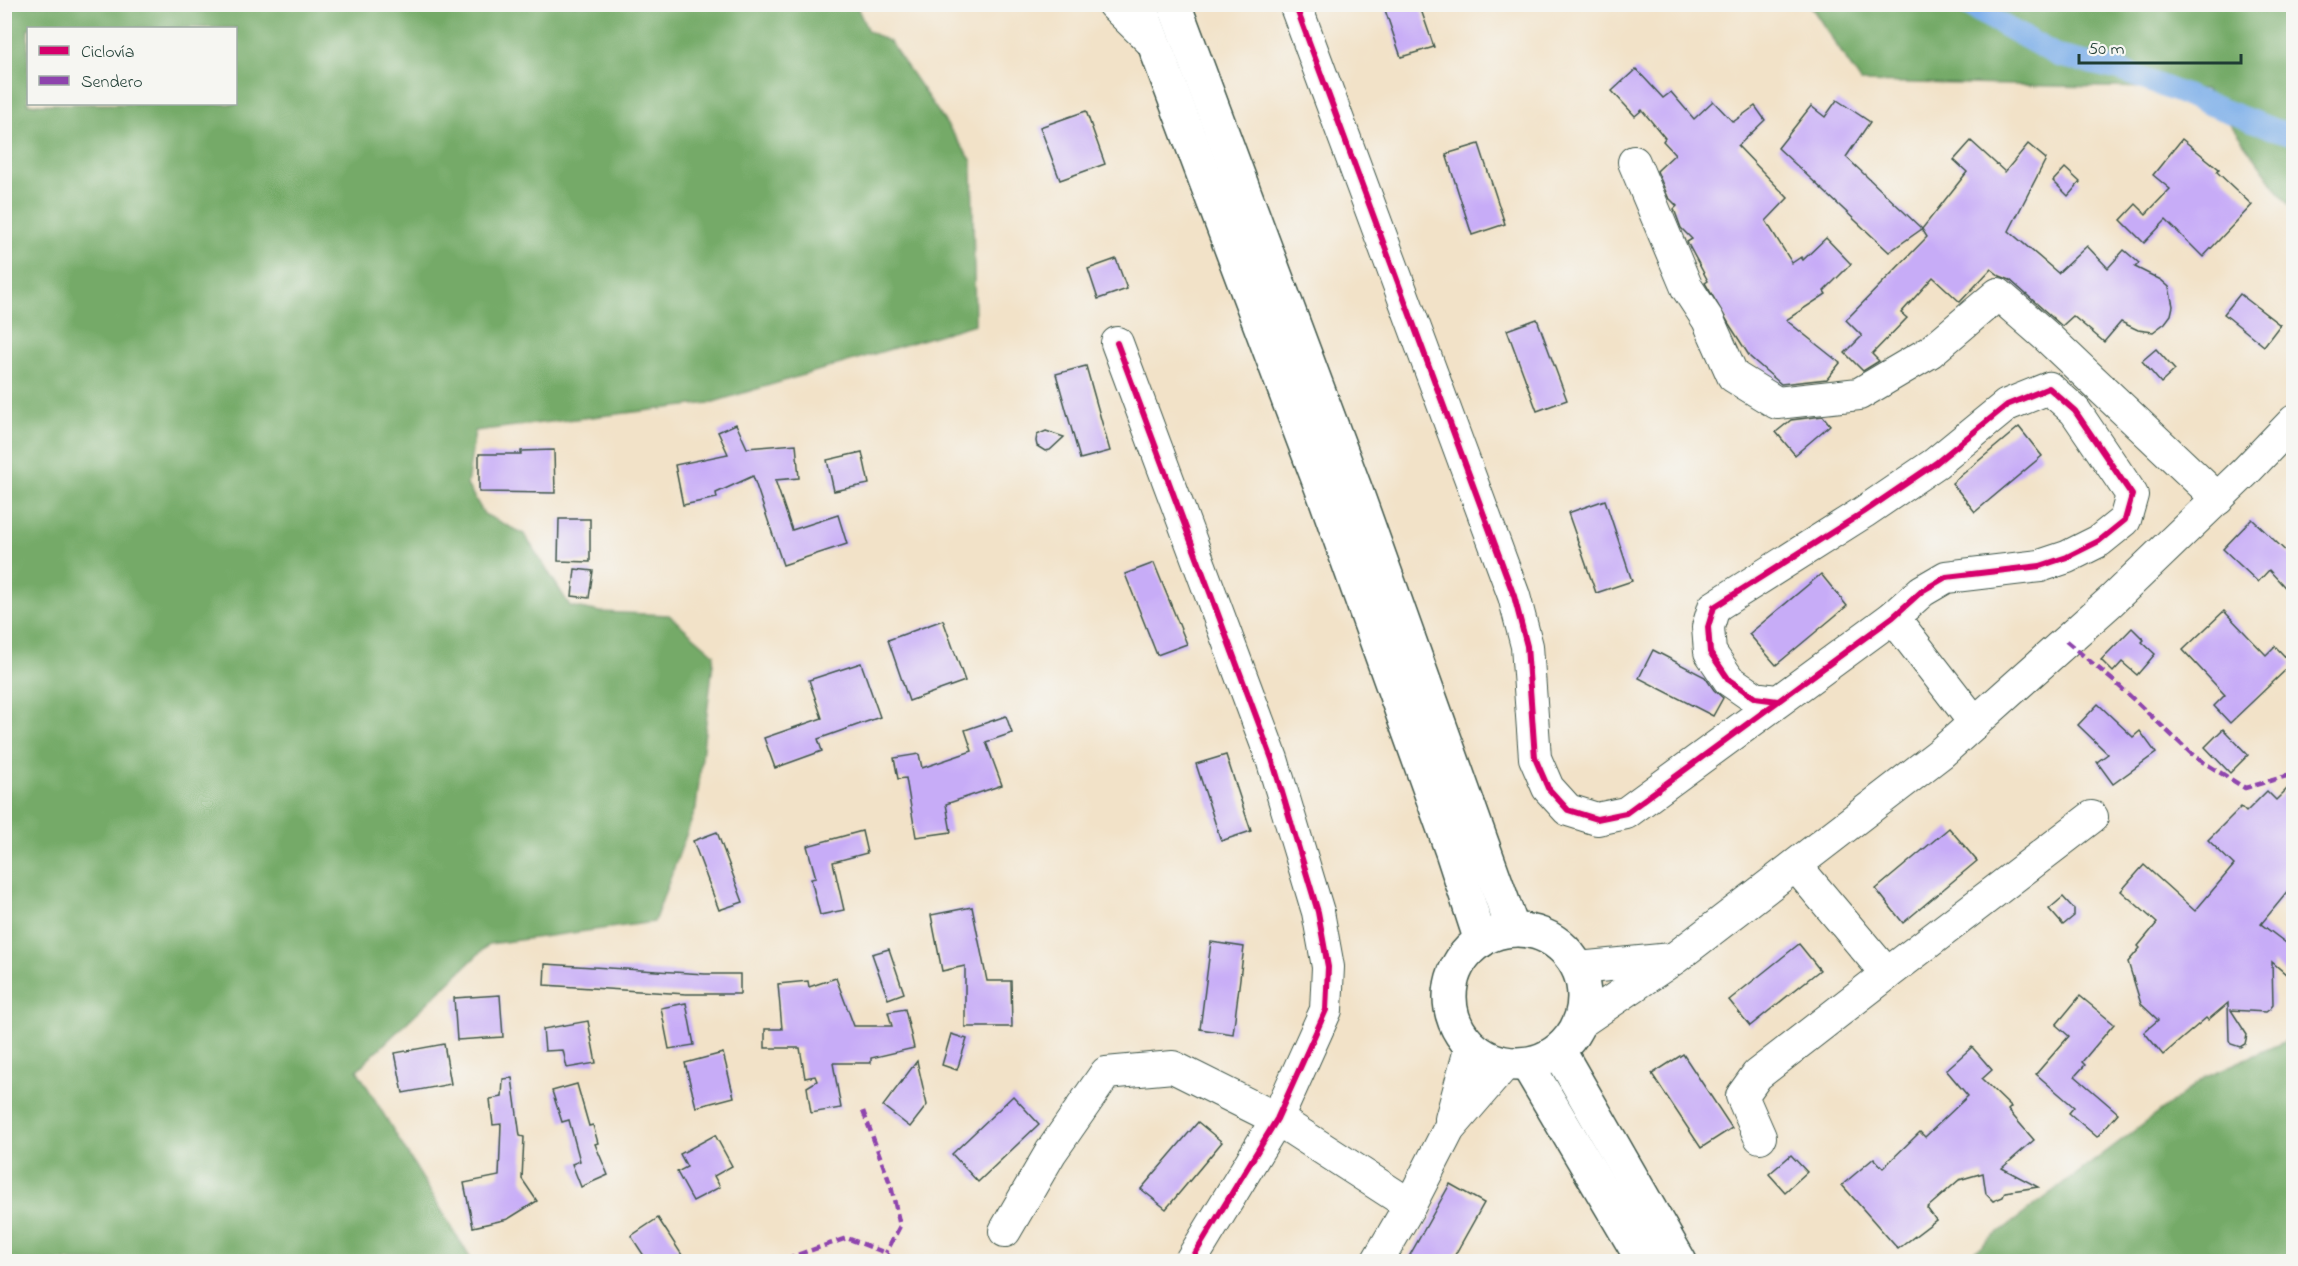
<svg xmlns="http://www.w3.org/2000/svg" width="2298" height="1266" viewBox="0 0 2298 1266" font-family="'Indie Flower',sans-serif">
<style>
.forest{fill:#74aa68;stroke:#4a744e;stroke-width:1.5;fill-rule:evenodd}
.lines{fill:none;stroke-linecap:round;stroke-linejoin:round}
.canal{stroke:#7dafe9;stroke-width:22}
.building{fill:#c7acf7}
.minor-casing{stroke:#3f564a;stroke-width:34}
.major-casing{stroke:#3f564a;stroke-width:36}
.highway-casing{stroke:#3f564a;stroke-width:36}
.minor{stroke:#fff;stroke-width:32}
.major{stroke:#fff;stroke-width:33}
.highway{stroke:#fff;stroke-width:33}
.quiet{stroke:#8e44ad;stroke-width:4.5;stroke-dasharray:9 4.5;stroke-linecap:butt}
.cycleway-casing{stroke:#f6f6f2;stroke-width:10}
.cycleway{stroke:#d6006c;stroke-width:6}
</style>
<rect width="100%" height="100%" fill="#f6f6f2"/>
<filter id="ink" filterUnits="userSpaceOnUse"><feTurbulence type="fractalNoise" baseFrequency=".0167" numOctaves="2"/><feDisplacementMap in="SourceGraphic" scale="12" xChannelSelector="R" yChannelSelector="G"/><feConvolveMatrix kernelMatrix="1 2 1 2 8 2 1 2 1" color-interpolation-filters="sRGB"/></filter>
<filter id="wash" filterUnits="userSpaceOnUse"><feTurbulence type="fractalNoise" baseFrequency=".008" numOctaves="4" result="noise"/><feDisplacementMap in="SourceGraphic" scale="24" xChannelSelector="R" yChannelSelector="G"/><feGaussianBlur stdDeviation="1.35" result="paint"/><feColorMatrix in="noise" values="0 0 0 0 0 0 0 0 0 0 0 0 0 0 0 0 0 1.4 0 .05"/><feComposite in="paint" operator="in"/></filter>
<g filter="url(#wash)">
<rect width="100%" height="100%" fill="#f2e2c8"/>
<g class="forest">
<path d="M 4,5 L 856,5 L 868,31 L 890,42 L 972,161 L 975,324 L 710,403 L 475,431 L 467,485 L 484,514 L 524,534 L 570,606 L 601,612 L 669,615 L 714,654 L 696,808 L 654,922 L 489,944 L 357,1070 L 472,1261 L 5,1261 ZM 236,28 L 236,104 L 28,104 L 28,28 Z"/>
<path d="M 1810,5 L 2293,5 L 2293,211 L 2205,89 L 1861,82 Z"/>
<path d="M 2293,1038 L 2293,1261 L 1961,1261 L 2207,1076 Z"/>
</g>
<g class="lines">
<path class="canal" d="M 1965,4 L 2058,56 L 2120,70 L 2273,129 L 2294,135"/>
</g>
<g id="blocks">
<g class="building">
<path d="M 1383,4 L 1419,4 L 1434,47 L 1401,57 Z"/>
<path d="M 1636,69 L 1663,98 L 1671,92 L 1694,119 L 1713,101 L 1733,122 L 1755,106 L 1765,120 L 1738,146 L 1788,198 L 1766,221 L 1792,263 L 1801,257 L 1803,260 L 1826,238 L 1851,264 L 1824,291 L 1826,294 L 1786,320 L 1840,363 L 1827,379 L 1781,384 L 1750,357 L 1729,324 L 1705,283 L 1708,281 L 1687,242 L 1692,239 L 1681,228 L 1674,209 L 1677,206 L 1668,197 L 1657,171 L 1675,154 L 1663,141 L 1665,138 L 1642,110 L 1635,116 L 1612,91 Z"/>
<path d="M 1837,100 L 1870,122 L 1846,157 L 1922,229 L 1967,172 L 1954,160 L 1971,141 L 2005,172 L 2028,144 L 2046,159 L 2009,231 L 2058,273 L 2087,246 L 2108,268 L 2124,250 L 2139,263 L 2135,267 L 2161,280 L 2169,287 L 2173,306 L 2171,315 L 2165,323 L 2153,332 L 2138,330 L 2121,322 L 2104,342 L 2073,316 L 2062,326 L 2010,280 L 2000,276 L 1991,269 L 1960,302 L 1933,277 L 1901,313 L 1907,318 L 1872,354 L 1879,361 L 1863,371 L 1845,353 L 1862,336 L 1846,320 L 1927,237 L 1922,229 L 1889,252 L 1778,148 L 1811,106 L 1825,117 Z"/>
<path d="M 1086,111 L 1105,164 L 1060,180 L 1040,127 Z"/>
<path d="M 2182,139 L 2219,169 L 2217,172 L 2252,205 L 2203,257 L 2166,220 L 2144,243 L 2121,220 L 2136,204 L 2146,214 L 2170,189 L 2153,175 Z"/>
<path d="M 1479,144 L 1505,224 L 1472,235 L 1446,154 Z"/>
<path d="M 2065,168 L 2080,182 L 2068,196 L 2053,181 Z"/>
<path d="M 1116,259 L 1127,289 L 1098,299 L 1088,269 Z"/>
<path d="M 2240,294 L 2280,325 L 2264,346 L 2224,314 Z"/>
<path d="M 1537,319 L 1567,400 L 1537,411 L 1507,330 Z"/>
<path d="M 2156,349 L 2175,370 L 2161,383 L 2142,361 Z"/>
<path d="M 1086,366 L 1110,451 L 1080,459 L 1056,374 Z"/>
<path d="M 1823,416 L 1830,425 L 1795,455 L 1776,432 L 1791,420 Z"/>
<path d="M 736,424 L 747,448 L 796,444 L 799,478 L 775,480 L 792,530 L 838,515 L 847,544 L 783,565 L 753,476 L 716,493 L 717,498 L 683,505 L 675,465 L 728,454 L 718,432 Z"/>
<path d="M 2019,427 L 2042,456 L 1975,512 L 1952,483 Z"/>
<path d="M 1046,431 L 1064,437 L 1050,450 L 1045,451 L 1037,446 L 1036,441 L 1037,435 Z"/>
<path d="M 554,450 L 555,493 L 479,492 L 479,454 L 521,454 L 521,451 Z"/>
<path d="M 862,452 L 869,484 L 834,491 L 827,460 Z"/>
<path d="M 1605,500 L 1632,581 L 1596,593 L 1568,513 Z"/>
<path d="M 559,519 L 590,519 L 590,562 L 558,561 Z"/>
<path d="M 2252,519 L 2294,559 L 2294,597 L 2269,570 L 2258,582 L 2223,549 Z"/>
<path d="M 1154,563 L 1187,644 L 1157,655 L 1125,574 Z"/>
<path d="M 575,569 L 593,571 L 589,598 L 572,596 Z"/>
<path d="M 1821,574 L 1847,606 L 1776,665 L 1749,634 Z"/>
<path d="M 2224,611 L 2266,655 L 2275,646 L 2292,664 L 2230,723 L 2214,706 L 2225,695 L 2183,650 Z"/>
<path d="M 943,620 L 965,681 L 909,701 L 888,640 Z"/>
<path d="M 2132,628 L 2144,640 L 2142,642 L 2155,654 L 2137,675 L 2122,662 L 2113,672 L 2101,660 Z"/>
<path d="M 1653,650 L 1705,677 L 1714,690 L 1723,698 L 1713,716 L 1639,678 Z"/>
<path d="M 861,663 L 880,717 L 818,739 L 822,751 L 775,768 L 764,738 L 822,718 L 809,680 Z"/>
<path d="M 2098,704 L 2133,737 L 2140,731 L 2156,753 L 2113,784 L 2097,762 L 2108,754 L 2078,725 Z"/>
<path d="M 1006,716 L 1012,733 L 986,742 L 1002,785 L 946,804 L 951,832 L 916,837 L 906,778 L 898,779 L 894,758 L 919,754 L 922,768 L 972,751 L 965,730 Z"/>
<path d="M 2223,729 L 2248,755 L 2230,773 L 2205,747 Z"/>
<path d="M 1226,755 L 1251,831 L 1221,841 L 1196,764 Z"/>
<path d="M 2294,782 L 2294,884 L 2261,924 L 2294,949 L 2294,981 L 2272,962 L 2273,1005 L 2270,1009 L 2266,1012 L 2231,1010 L 2247,1035 L 2245,1044 L 2240,1047 L 2231,1044 L 2229,1040 L 2228,1003 L 2208,1020 L 2206,1018 L 2163,1055 L 2144,1032 L 2158,1020 L 2141,1004 L 2128,962 L 2140,948 L 2138,946 L 2157,923 L 2121,891 L 2144,865 L 2195,911 L 2234,865 L 2208,840 L 2241,807 L 2246,812 L 2267,791 L 2276,800 Z"/>
<path d="M 1949,828 L 1977,861 L 1903,923 L 1876,889 Z"/>
<path d="M 862,831 L 867,853 L 833,862 L 844,910 L 820,915 L 811,879 L 816,878 L 807,846 Z"/>
<path d="M 717,832 L 743,902 L 719,910 L 693,841 Z"/>
<path d="M 2063,897 L 2074,909 L 2074,916 L 2063,925 L 2049,909 Z"/>
<path d="M 972,907 L 987,981 L 1011,981 L 1012,1027 L 965,1027 L 965,966 L 942,971 L 931,915 Z"/>
<path d="M 1211,942 L 1244,947 L 1233,1034 L 1200,1029 Z"/>
<path d="M 1799,944 L 1820,970 L 1750,1026 L 1729,1000 Z"/>
<path d="M 889,949 L 904,993 L 888,999 L 872,954 Z"/>
<path d="M 545,964 L 705,974 L 740,974 L 740,994 L 686,994 L 544,985 Z"/>
<path d="M 836,978 L 854,1026 L 892,1026 L 888,1012 L 905,1009 L 914,1048 L 871,1058 L 871,1063 L 833,1063 L 841,1108 L 811,1113 L 807,1087 L 817,1081 L 815,1076 L 805,1078 L 800,1048 L 765,1048 L 765,1029 L 782,1029 L 778,984 L 808,981 L 809,987 Z"/>
<path d="M 500,995 L 503,1037 L 457,1040 L 454,998 Z"/>
<path d="M 2080,996 L 2114,1024 L 2082,1062 L 2085,1065 L 2075,1076 L 2118,1113 L 2097,1137 L 2069,1113 L 2074,1107 L 2036,1074 L 2069,1036 L 2056,1025 Z"/>
<path d="M 686,1003 L 694,1045 L 669,1049 L 661,1008 Z"/>
<path d="M 588,1021 L 596,1063 L 567,1068 L 563,1050 L 545,1051 L 543,1029 Z"/>
<path d="M 951,1034 L 967,1039 L 957,1070 L 942,1065 Z"/>
<path d="M 444,1044 L 451,1084 L 403,1093 L 395,1053 Z"/>
<path d="M 1972,1047 L 1992,1070 L 1982,1079 L 2011,1107 L 2008,1110 L 2034,1140 L 2002,1168 L 2038,1187 L 2005,1192 L 2003,1197 L 1993,1201 L 1986,1194 L 1983,1173 L 1959,1180 L 1927,1208 L 1936,1220 L 1898,1249 L 1842,1185 L 1874,1158 L 1883,1168 L 1920,1132 L 1925,1137 L 1968,1096 L 1946,1070 Z"/>
<path d="M 723,1053 L 734,1097 L 696,1107 L 685,1063 Z"/>
<path d="M 1683,1054 L 1732,1128 L 1701,1148 L 1652,1074 Z"/>
<path d="M 917,1061 L 927,1105 L 910,1127 L 883,1106 Z"/>
<path d="M 512,1078 L 520,1136 L 524,1137 L 522,1179 L 537,1201 L 508,1219 L 473,1227 L 464,1183 L 499,1176 L 501,1124 L 493,1125 L 490,1099 L 502,1097 L 503,1079 Z"/>
<path d="M 577,1084 L 589,1126 L 593,1125 L 598,1143 L 595,1144 L 608,1175 L 581,1187 L 572,1164 L 580,1161 L 569,1120 L 562,1122 L 552,1091 Z"/>
<path d="M 1013,1096 L 1039,1124 L 978,1182 L 952,1154 Z"/>
<path d="M 1198,1122 L 1222,1142 L 1166,1209 L 1141,1189 Z"/>
<path d="M 715,1135 L 732,1166 L 714,1176 L 720,1187 L 693,1201 L 677,1172 L 687,1167 L 680,1154 Z"/>
<path d="M 1791,1155 L 1807,1172 L 1785,1192 L 1769,1174 Z"/>
<path d="M 1450,1184 L 1484,1203 L 1451,1262 L 1406,1262 Z"/>
<path d="M 658,1218 L 682,1255 L 673,1262 L 648,1262 L 631,1236 Z"/>
</g>
</g>
</g>
<g filter="url(#ink)">
<use href="#blocks" fill-opacity="0" stroke="#3f564a" stroke-width="1.5"/>
<g class="lines">
<defs>
<g id="minor">
<path d="M 1113,4 L 1152,42"/>
<path d="M 1295,4 L 1514,596 L 1527,646 L 1535,758 L 1548,788 L 1568,810 L 1597,819 L 1626,813 L 1893,617 L 1922,591 L 1946,577 L 2040,566 L 2067,557 L 2099,541 L 2125,520 L 2132,495 L 2075,411 L 2049,388 L 2007,405 L 1936,463 L 1864,512 L 1714,607 L 1708,627 L 1710,652 L 1729,680 L 1755,698 L 1778,701"/>
<path d="M 1634,162 L 1687,288 L 1708,320 L 1733,376 L 1777,403 L 1859,394 L 1930,352 L 1998,294 L 2046,336 L 2218,499"/>
<path d="M 1117,343 L 1272,759 L 1318,912 L 1328,967 L 1326,1010 L 1277,1119 L 1190,1262"/>
<path d="M 1893,617 L 1975,723"/>
<path d="M 1578,968 L 1671,959"/>
<path d="M 1887,974 L 2092,817"/>
<path d="M 1581,1022 L 1675,958 L 1941,753 L 2111,601 L 2246,471 L 2294,421"/>
<path d="M 1451,1119 L 1471,1046"/>
<path d="M 1760,1137 L 1742,1096 L 1757,1075 L 1887,974 L 1796,866"/>
<path d="M 1005,1231 L 1051,1152 L 1106,1073 L 1173,1067 L 1277,1119 L 1410,1205"/>
<path d="M 1377,1262 L 1410,1205 L 1449,1129 L 1505,1064"/>
</g>
<g id="major">
<path d="M 1139,4 L 1326,500 L 1452,852 L 1481,941"/>
<path d="M 1174,4 L 1356,491 L 1513,930"/>
<circle cx="1517" cy="997" r="67"/>
</g>
<g id="highway">
<path d="M 1559,1051 L 1680,1262"/>
<path d="M 1527,1064 L 1644,1262"/>
</g>
</defs>
<use href="#minor" class="minor-casing"/>
<use href="#major" class="major-casing"/>
<use href="#highway" class="highway-casing"/>
<use href="#minor" class="minor"/>
<use href="#major" class="major"/>
<use href="#highway" class="highway"/>
<g class="quiet">
<path d="M 2066,641 L 2116,683 L 2195,757 L 2245,788 L 2294,774"/>
<path d="M 863,1111 L 891,1186 L 900,1226 L 886,1253"/>
<path d="M 787,1262 L 794,1256 L 847,1238 L 886,1253 L 895,1262"/>
</g>
<defs>
<g id="cycleway">
<path d="M 1295,4 L 1514,596 L 1527,646 L 1535,758 L 1548,788 L 1568,810 L 1597,819 L 1626,813 L 1893,617 L 1922,591 L 1946,577 L 2040,566 L 2067,557 L 2099,541 L 2125,520 L 2132,495 L 2075,411 L 2049,388 L 2007,405 L 1936,463 L 1864,512 L 1714,607 L 1708,627 L 1710,652 L 1729,680 L 1755,698 L 1778,701"/>
<path d="M 1117,343 L 1272,759 L 1318,912 L 1328,967 L 1326,1010 L 1277,1119 L 1190,1262"/>
</g>
</defs>
<use href="#cycleway" class="cycleway-casing"/>
<use href="#cycleway" class="cycleway"/>
</g>
</g>
<rect width="2298" height="1266" fill="none" stroke="#f6f6f2" stroke-width="24"/>
<rect x="27" y="27" width="210" height="78" fill="#f6f6f2" stroke="#a0aca6" stroke-width="1.5"/>
<rect x="39" y="46" width="30" height="9" fill="#d6006c" stroke="#a0aca6" stroke-width="1.5"/>
<text x="81" y="57" font-size="18" fill="#1f3d34">Ciclovía</text>
<rect x="39" y="76" width="30" height="9" fill="#8e44ad" stroke="#a0aca6" stroke-width="1.5"/>
<text x="81" y="87" font-size="18" fill="#1f3d34">Sendero</text>
<path d="M2079 54v9h162v-9" fill="none" stroke="#1f3d34" stroke-width="3"/>
<text x="2088" y="54" font-size="18" fill="#1f3d34" stroke="#f6f6f2" stroke-width="4.5" paint-order="stroke">50 m</text>
</svg>
